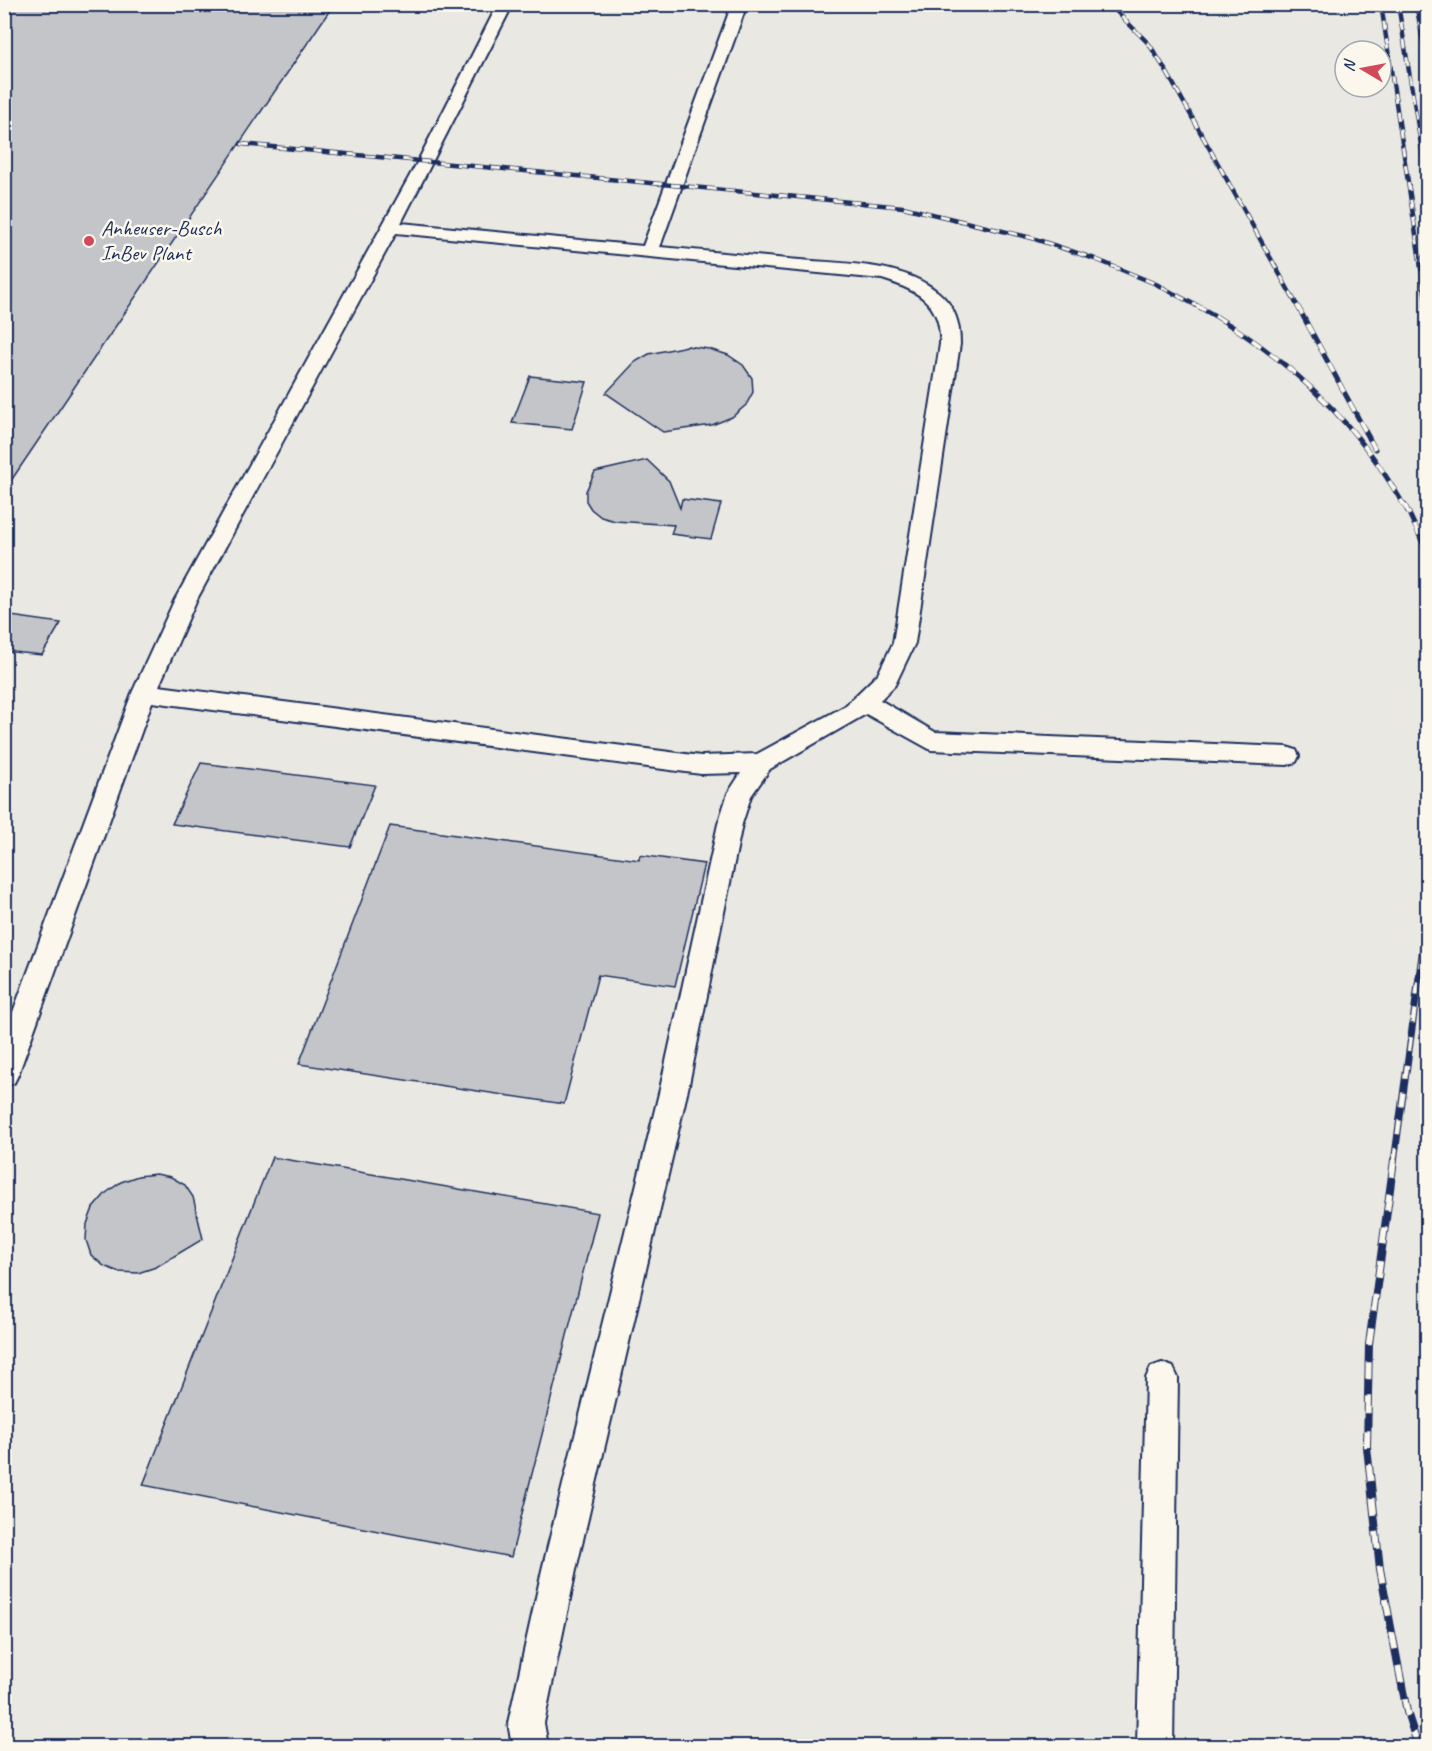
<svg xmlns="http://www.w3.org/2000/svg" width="1432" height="1751" viewBox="0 0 1432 1751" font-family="Caveat,sans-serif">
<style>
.built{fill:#eae8e2;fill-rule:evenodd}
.building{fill:#c3c5c9;stroke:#1b2f5e;stroke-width:1.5}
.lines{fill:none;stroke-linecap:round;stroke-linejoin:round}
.lane-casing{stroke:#1b2f5e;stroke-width:4}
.lane{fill:#fbf7ec;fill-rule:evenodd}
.rail-far3-casing{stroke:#1b2f5e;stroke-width:4.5}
.rail-far2-casing{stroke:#1b2f5e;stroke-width:5}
.rail-far1-casing{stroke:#1b2f5e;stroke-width:7}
.rail-casing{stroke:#1b2f5e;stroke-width:8}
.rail-far3{stroke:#fbf7ec;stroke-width:3;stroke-dasharray:9;stroke-linecap:butt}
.rail-far2{stroke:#fbf7ec;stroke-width:4;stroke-dasharray:11;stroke-linecap:butt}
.rail-far1{stroke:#fbf7ec;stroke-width:4.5;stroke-dasharray:14;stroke-linecap:butt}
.rail{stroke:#fbf7ec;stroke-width:6;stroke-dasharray:17;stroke-linecap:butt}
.poi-dot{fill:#d1495b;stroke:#fbf7ec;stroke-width:2}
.labels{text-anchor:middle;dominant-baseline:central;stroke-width:5;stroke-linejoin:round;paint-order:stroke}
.far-poi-label{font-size:22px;fill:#1b2f5e;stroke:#fbf7ec;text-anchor:start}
</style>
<rect width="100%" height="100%" fill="#fbf7ec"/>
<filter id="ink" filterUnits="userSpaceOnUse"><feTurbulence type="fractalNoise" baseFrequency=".0167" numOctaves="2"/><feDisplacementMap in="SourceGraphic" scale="12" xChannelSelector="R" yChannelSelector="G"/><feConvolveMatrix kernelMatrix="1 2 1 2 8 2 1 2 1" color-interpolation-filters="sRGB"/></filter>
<g filter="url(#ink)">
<path class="built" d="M 5,5 L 1427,5 L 1427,1746 L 5,1746 ZM 1345,51 L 1381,51 L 1381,87 L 1345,87 Z"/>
<g class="building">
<path d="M 4,4 L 334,4 L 4,491 Z"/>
<path d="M 687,346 L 709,349 L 728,355 L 743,365 L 752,378 L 753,392 L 746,405 L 732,417 L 712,425 L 663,432 L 606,393 L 635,362 L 649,354 Z"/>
<path d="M 530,376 L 587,382 L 572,429 L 512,423 Z"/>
<path d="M 647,460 L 669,481 L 680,508 L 682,499 L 721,504 L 711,539 L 671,534 L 674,525 L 615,521 L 601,517 L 591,509 L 586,501 L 586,491 L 595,472 Z"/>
<path d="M 4,615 L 61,623 L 42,655 L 4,651 Z"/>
<path d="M 201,763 L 375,785 L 350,847 L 172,824 Z"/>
<path d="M 390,826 L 639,860 L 640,855 L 704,864 L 675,986 L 598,975 L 564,1104 L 299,1064 Z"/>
<path d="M 272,1157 L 598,1213 L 511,1557 L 143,1485 Z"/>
<path d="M 156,1174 L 171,1177 L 185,1185 L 193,1197 L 203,1239 L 156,1267 L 138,1273 L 119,1272 L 104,1266 L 91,1255 L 86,1240 L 87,1224 L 93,1208 L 106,1193 L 121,1182 L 138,1176 Z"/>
</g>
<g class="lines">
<defs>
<g id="lane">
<path d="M 498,4 L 513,4 L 401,223 L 643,246 L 732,4 L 747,4 L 660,247 C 703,251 745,255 788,259 C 835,264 899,260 938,292 C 955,306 960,323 960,344 L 915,643 L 895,685 L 880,700 L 935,732 L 1287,747 L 1296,750 L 1299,756 L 1296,762 L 1287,765 L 931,750 L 866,714 L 770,769 L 751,796 L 742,824 L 688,1089 L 576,1570 L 544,1723 L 548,1746 L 512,1746 L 508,1723 L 542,1570 L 660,1089 L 718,824 L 728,793 L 741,773 L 701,774 L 152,702 L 18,1075 L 14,1083 L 4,1087 L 4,1036 L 132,693 L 174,601 L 418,161 ZM 396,233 L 882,279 C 918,290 942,303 940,344 L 893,643 L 878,674 L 845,706 L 757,754 L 701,756 L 159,686 L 196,601 Z"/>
<path d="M 1162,1363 L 1173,1367 L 1178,1378 L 1173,1746 L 1137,1746 L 1146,1378 L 1151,1367 Z"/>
</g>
</defs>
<use href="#lane" class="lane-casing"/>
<use href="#lane" class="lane"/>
<defs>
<g id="rail-far3">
<path d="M 1109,4 L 1149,44 L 1165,69 L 1298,307"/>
<path d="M 1381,4 L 1427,307"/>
<path d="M 1398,4 L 1428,188"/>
<path d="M 1416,4 L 1428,67"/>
<path d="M 241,144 L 903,207 L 1032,238 L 1095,259 L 1156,284 L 1199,307"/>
</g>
<g id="rail-far2">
<path d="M 1196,305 C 1262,341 1324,392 1369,452 C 1384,471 1396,493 1409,513"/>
<path d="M 1297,305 L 1375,449"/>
<path d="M 1426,305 L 1428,316"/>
<path d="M 1405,505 L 1428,554"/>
</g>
<path id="rail-far1" d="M 1394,1162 L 1428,910"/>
<path id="rail" d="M 1394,1160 L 1369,1344 L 1367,1447 L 1380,1569 L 1407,1712 L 1418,1746"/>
</defs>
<use href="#rail-far3" class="rail-far3-casing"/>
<use href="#rail-far2" class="rail-far2-casing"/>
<use href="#rail-far1" class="rail-far1-casing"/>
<use href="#rail" class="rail-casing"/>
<use href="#rail-far3" class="rail-far3"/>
<use href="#rail-far2" class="rail-far2"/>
<use href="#rail-far1" class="rail-far1"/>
<use href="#rail" class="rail"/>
</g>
</g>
<circle class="poi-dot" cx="89" cy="241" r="6"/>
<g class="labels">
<g class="far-poi-label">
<text x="101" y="228">Anheuser-Busch<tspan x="101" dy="25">InBev Plant</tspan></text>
</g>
</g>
<rect width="1432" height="1751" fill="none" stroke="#fbf7ec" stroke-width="24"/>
<rect x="12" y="12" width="1408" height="1727" fill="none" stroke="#1b2f5e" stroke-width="2" filter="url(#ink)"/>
<g transform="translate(1363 69) rotate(280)"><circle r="28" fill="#fbf7ec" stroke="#a1a7b3" stroke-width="1.5"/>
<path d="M0-4.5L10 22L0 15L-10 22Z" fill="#d1495b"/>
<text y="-9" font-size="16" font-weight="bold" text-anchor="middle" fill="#1b2f5e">N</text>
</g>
</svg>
